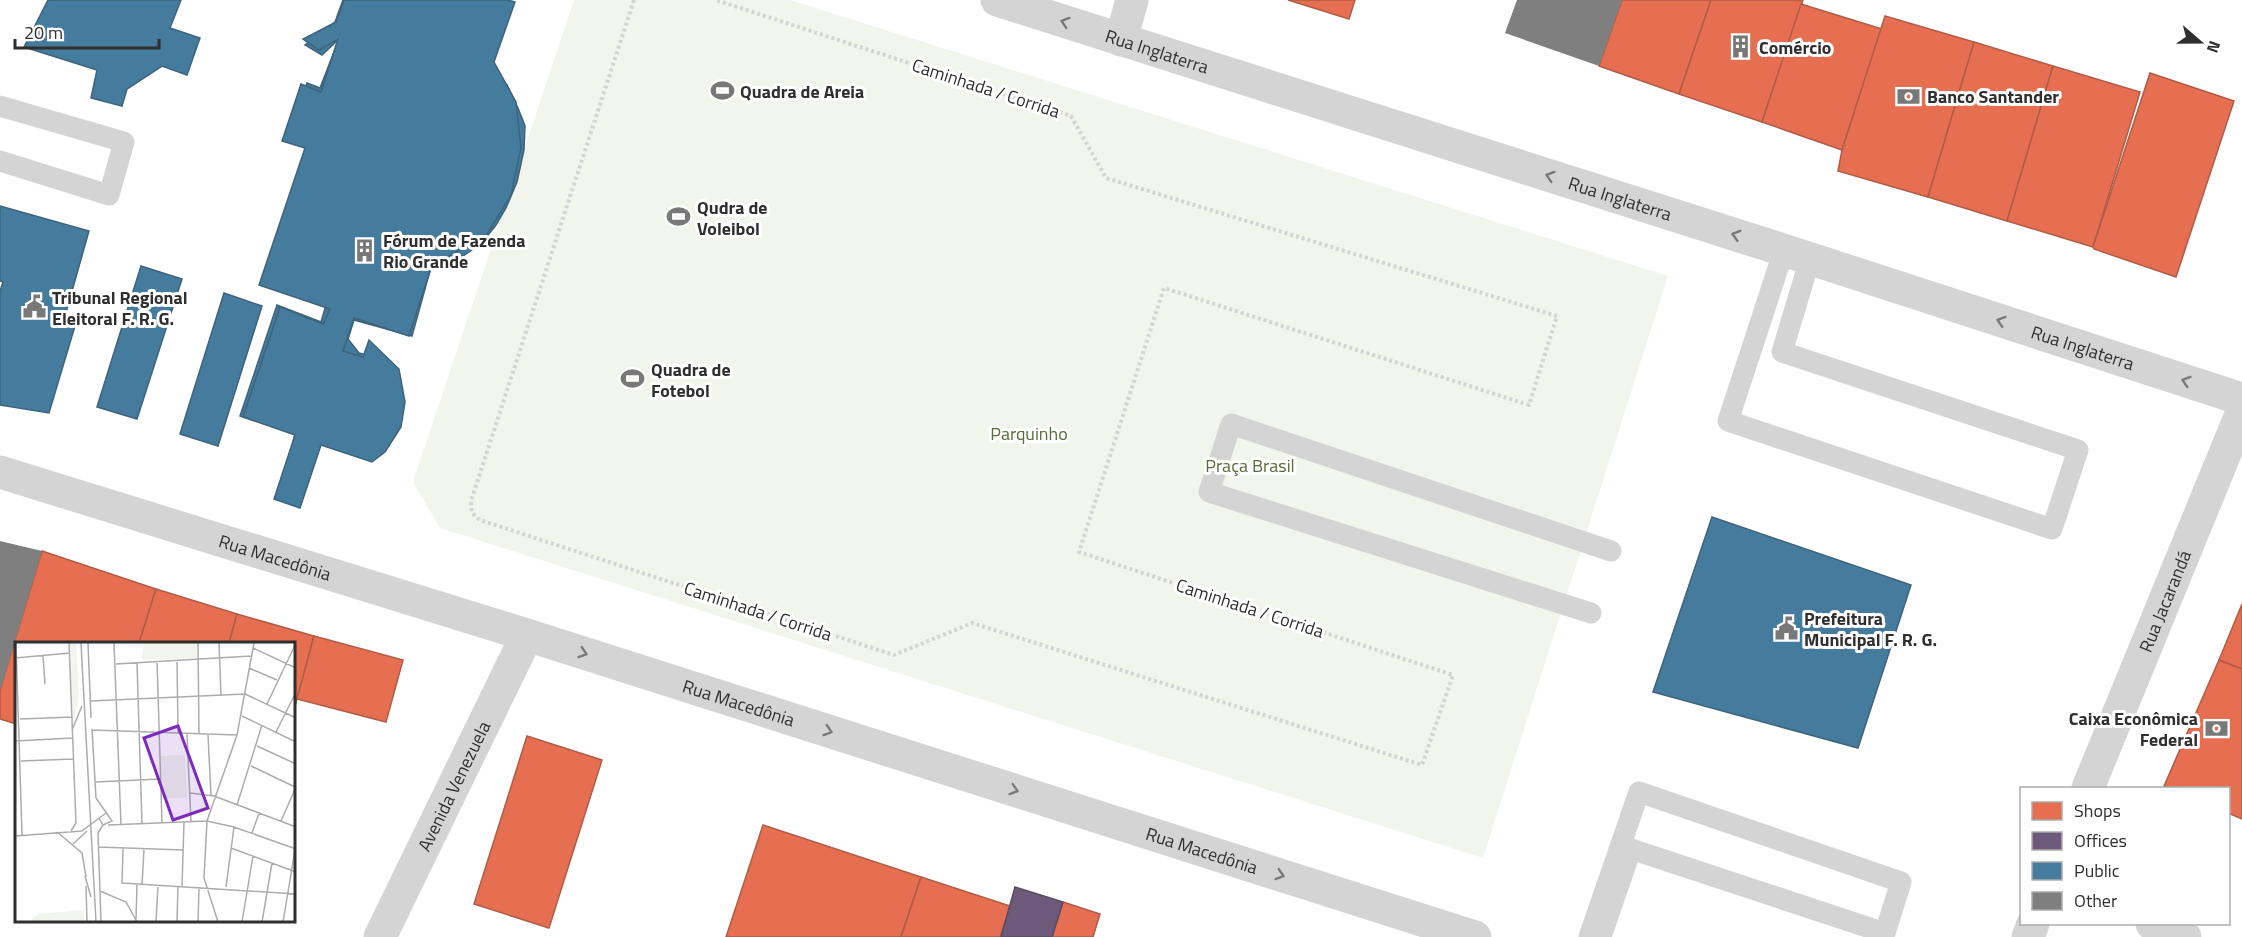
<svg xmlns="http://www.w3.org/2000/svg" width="2242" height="937" viewBox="0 0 2242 937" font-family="'Titillium Web',sans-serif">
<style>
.green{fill:#f2f5ec}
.shops{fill:#e76f51;stroke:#b05c47;stroke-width:1.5}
.offices{fill:#6d597a;stroke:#5a4c64;stroke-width:1.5}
.public{fill:#457b9d;stroke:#3e647c;stroke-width:1.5}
.building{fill:#7f7f7f}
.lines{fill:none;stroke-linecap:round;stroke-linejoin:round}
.path{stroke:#d4d4d4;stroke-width:4;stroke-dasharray:3 3;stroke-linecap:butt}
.service{stroke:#d4d4d4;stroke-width:21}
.minor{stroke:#d4d4d4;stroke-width:33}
.tertiary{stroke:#d4d4d4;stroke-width:33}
.oneway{stroke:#797979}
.labels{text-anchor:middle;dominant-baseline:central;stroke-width:6;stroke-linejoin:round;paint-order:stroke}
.poi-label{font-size:18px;font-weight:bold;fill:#2f2f2f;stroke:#fff;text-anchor:start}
.street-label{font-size:18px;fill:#2f2f2f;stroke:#fff}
.park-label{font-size:18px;fill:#576c3a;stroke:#fff}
.inset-road{fill:none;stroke:#acacac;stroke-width:1.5}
.view{fill:#7b2cbf;fill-opacity:0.15;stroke:#7b2cbf;stroke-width:3}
.inset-edge{fill:none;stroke:#2f2f2f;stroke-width:3}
</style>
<rect width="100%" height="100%" fill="#fff"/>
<path class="green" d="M 574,0 L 790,0 L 1668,276 L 1483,858 L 440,528 L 413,482 Z"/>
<g class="shops">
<path d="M 1288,0 L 1355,0 L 1349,19 Z"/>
<path d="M 1622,0 L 1711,0 L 1679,94 L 1599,66 Z"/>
<path d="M 1711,0 L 1803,0 L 1762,122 L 1679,94 Z"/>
<path d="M 1801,4 L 1882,29 L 1842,150 L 1762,122 Z"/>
<path d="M 1885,16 L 1974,42 L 1928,197 L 1838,171 L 1842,150 Z"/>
<path d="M 1974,42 L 2053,66 L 2007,221 L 1928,197 Z"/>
<path d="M 2053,66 L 2140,92 L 2093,247 L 2007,221 Z"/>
<path d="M 2150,73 L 2234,101 L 2176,277 L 2094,249 L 2093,247 Z"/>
<path d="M 42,551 L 156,589 L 139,643 L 16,643 L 16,724 L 0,719 L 0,690 Z"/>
<path d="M 156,589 L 237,614 L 229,643 L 139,643 Z"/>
<path d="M 2242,604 L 2242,669 L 2219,660 Z"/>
<path d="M 237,614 L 314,636 L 294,710 L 294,643 L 229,643 Z"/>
<path d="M 314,636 L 403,660 L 386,722 L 297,699 Z"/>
<path d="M 2219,660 L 2242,669 L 2242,819 L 2228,813 L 2228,788 L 2171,788 L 2164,786 Z"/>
<path d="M 527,736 L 602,760 L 549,928 L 474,904 Z"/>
<path d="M 763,825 L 921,877 L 901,937 L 726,937 Z"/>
<path d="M 921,877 L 1010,906 L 1000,937 L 901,937 Z"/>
<path d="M 1063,902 L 1100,914 L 1093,937 L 1052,937 Z"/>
</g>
<path class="offices" d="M 1015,887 L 1063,902 L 1052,937 L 1001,937 Z"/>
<g class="public">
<path d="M 48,0 L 181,0 L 170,28 L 200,38 L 187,75 L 162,66 L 127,89 L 122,106 L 91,98 L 97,70 L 24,47 Z"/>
<path d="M 343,0 L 510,0 L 492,68 L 507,85 L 518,108 L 525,126 L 524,150 L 517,182 L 506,208 L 496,225 L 482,243 L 450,265 L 431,267 L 412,336 L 354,320 L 348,339 L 359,353 L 374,357 L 395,377 L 403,393 L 401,411 L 396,429 L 378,454 L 364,456 L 317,439 L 299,495 L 282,489 L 295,434 L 240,416 L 277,305 L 321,322 L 326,305 L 263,284 L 306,147 L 284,140 L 307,83 L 320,88 L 339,39 L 322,55 L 305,45 L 335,22 Z"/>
<path d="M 344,0 L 508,0 L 515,2 L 494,62 L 516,102 L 521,148 L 511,195 L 486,236 L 432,265 L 409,336 L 354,318 L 343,351 L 363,357 L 369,340 L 399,369 L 405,402 L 401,427 L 385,452 L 372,462 L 321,445 L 300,508 L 274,499 L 295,435 L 243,417 L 280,307 L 323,324 L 330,309 L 259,285 L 305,148 L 282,141 L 301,84 L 321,92 L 338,39 L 319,50 L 303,39 L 336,22 Z"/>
<path d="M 0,206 L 89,231 L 63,323 L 75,326 L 49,413 L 0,405 L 0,291 L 3,282 L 0,281 Z"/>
<path d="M 141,266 L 182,279 L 137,419 L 97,407 Z"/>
<path d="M 224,293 L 262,306 L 218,446 L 180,434 Z"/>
<path d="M 1712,517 L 1911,585 L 1858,748 L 1653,692 Z"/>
</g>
<g class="building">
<path d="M 1517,0 L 1622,0 L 1599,66 L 1505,33 Z"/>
<path d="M 0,541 L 42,551 L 1,688 L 0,688 Z"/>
</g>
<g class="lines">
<path class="path" d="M 634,0 L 471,501 L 472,513 L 480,520 L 894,655 L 972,623 L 1422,765 L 1453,675 L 1079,552 L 1164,288 L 1529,405 L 1557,316 L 1106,178 L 1071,116 L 716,0"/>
<g class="service">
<path d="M 0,106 L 124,142 L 109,195 L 0,161"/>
<path d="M 1784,250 L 1728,421 L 2052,529 L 2078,450 L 1782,352 L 1810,259"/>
<path d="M 1591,613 L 1209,492 L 1231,424 L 1611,551"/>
<path d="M 1589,937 L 1639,792 L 1901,882 L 1885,933 L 1631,849 L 1601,937"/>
</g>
<g class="minor">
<path id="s1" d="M 997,0 L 1771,246 L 2242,399"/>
<path d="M 1121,40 L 1132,0"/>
<path id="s2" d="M 0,472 L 527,635 L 1475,937"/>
<path d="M 2152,924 L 2185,937"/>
<path id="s3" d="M 380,937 L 527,635"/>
</g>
<g class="tertiary">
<path id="s4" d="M 2088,788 L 2242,412"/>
<path d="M 2028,937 L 2033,924"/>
</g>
</g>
<defs><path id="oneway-chevron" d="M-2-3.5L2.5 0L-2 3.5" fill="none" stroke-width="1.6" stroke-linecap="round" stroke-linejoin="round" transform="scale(1.5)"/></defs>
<g class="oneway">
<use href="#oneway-chevron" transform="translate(1065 22) rotate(-162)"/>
<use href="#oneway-chevron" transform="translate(1550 176) rotate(-162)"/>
<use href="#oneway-chevron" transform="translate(1736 235) rotate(-164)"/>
<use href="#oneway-chevron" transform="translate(2001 321) rotate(-162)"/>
<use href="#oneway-chevron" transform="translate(2186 381) rotate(-162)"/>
<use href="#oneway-chevron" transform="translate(583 653) rotate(18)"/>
<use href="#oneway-chevron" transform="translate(828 731) rotate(18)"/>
<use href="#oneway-chevron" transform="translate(1014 790) rotate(18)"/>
<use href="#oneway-chevron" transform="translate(1280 875) rotate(18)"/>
</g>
<defs>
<symbol id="building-bare" viewBox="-9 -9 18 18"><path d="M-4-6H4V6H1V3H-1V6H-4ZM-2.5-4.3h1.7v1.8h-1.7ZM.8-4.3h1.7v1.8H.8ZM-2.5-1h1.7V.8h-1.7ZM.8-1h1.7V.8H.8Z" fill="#787878" stroke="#fff" stroke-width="2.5" paint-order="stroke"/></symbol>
<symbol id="stadium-bare" viewBox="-9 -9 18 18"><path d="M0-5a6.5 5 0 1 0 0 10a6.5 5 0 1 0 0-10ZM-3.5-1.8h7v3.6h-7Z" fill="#787878" stroke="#fff" stroke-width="2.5" paint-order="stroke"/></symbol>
<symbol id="bank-bare" viewBox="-9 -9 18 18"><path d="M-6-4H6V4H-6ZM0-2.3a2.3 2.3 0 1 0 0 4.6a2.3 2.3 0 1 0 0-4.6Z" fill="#787878" stroke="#fff" stroke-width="2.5" paint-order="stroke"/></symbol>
<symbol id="civic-bare" viewBox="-9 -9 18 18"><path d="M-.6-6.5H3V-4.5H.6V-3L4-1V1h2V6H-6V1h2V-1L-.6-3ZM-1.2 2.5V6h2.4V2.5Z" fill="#787878" stroke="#fff" stroke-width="2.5" paint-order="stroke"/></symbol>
</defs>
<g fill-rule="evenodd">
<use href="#building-bare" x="1724" y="30" width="33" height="33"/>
<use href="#stadium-bare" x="706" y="74" width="33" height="33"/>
<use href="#bank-bare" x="1892" y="80" width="33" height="33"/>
<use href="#stadium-bare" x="662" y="200" width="33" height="33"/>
<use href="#building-bare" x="348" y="234" width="33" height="33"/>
<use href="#civic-bare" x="18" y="290" width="33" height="33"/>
<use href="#stadium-bare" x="616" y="362" width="33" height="33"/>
<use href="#civic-bare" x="1770" y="612" width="33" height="33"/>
<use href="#bank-bare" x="2200" y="712" width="33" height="33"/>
</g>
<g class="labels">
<g class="poi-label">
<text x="1759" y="47">Comércio</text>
<text x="740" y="91">Quadra de Areia</text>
<text x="1927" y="96">Banco Santander</text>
<text x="697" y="207">Qudra de<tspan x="697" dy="21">Voleibol</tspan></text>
<text x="383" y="240">Fórum de Fazenda<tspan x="383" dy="21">Rio Grande</tspan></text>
<text x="52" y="297">Tribunal Regional<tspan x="52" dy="21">Eleitoral F. R. G.</tspan></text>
<text x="651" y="369">Quadra de<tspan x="651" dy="21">Fotebol</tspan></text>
<text x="1804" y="618">Prefeitura<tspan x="1804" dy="21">Municipal F. R. G.</tspan></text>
<text x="2198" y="718" text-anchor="end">Caixa Econômica<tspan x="2198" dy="21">Federal</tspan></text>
</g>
<g class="street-label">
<text stroke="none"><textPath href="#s1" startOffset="168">Rua Inglaterra</textPath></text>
<text transform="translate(986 88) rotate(18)">Caminhada / Corrida</text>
<text stroke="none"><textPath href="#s1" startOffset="654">Rua Inglaterra</textPath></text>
<text stroke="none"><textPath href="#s1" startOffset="1140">Rua Inglaterra</textPath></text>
<text stroke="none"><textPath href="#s2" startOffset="288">Rua Macedônia</textPath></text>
<text stroke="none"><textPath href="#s4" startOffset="202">Rua Jacarandá</textPath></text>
<text transform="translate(1250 608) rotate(18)">Caminhada / Corrida</text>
<text transform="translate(758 611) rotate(18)">Caminhada / Corrida</text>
<text stroke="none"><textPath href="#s2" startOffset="774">Rua Macedônia</textPath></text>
<text stroke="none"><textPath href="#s3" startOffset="168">Avenida Venezuela</textPath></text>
<text stroke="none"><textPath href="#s2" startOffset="1260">Rua Macedônia</textPath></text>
</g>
<g class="park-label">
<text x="1029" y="433">Parquinho</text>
<text x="1250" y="465">Praça Brasil</text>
</g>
</g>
<g transform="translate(15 642)">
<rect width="280" height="280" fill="#fff"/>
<path d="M 55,1 L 61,1 L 64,53 L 58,84 ZM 129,1 L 181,1 L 182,16 L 127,18 ZM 170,113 L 172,155 L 148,157 L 146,114 ZM 69,268 L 69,280 L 13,280 L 24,272 Z" fill="#f2f5ec"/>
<path class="inset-road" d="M 1,1 L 7,193M 54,1 L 61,181 L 56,189M 66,1 L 81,280M 73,1 L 76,76M 99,1 L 106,183M 183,1 L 184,92M 204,1 L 206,53M 238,6 L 281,26M 28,14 L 30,42M 0,16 L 55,11M 162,18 L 163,91M 142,19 L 147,181M 122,21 L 127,182M 101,22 L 236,14M 234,26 L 262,38M 76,59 L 230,52 L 281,76M 252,62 L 281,1M 227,74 L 281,100M 5,77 L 57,75M 77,87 L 81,156 L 97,179 L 88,183 L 84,176M 57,88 L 67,64M 77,88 L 222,93M 261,90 L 281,50M 172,92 L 176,180M 193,93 L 196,153M 0,99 L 57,96M 242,104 L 281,122M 6,119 L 58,117M 236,124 L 280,145M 81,140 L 145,137M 175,151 L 199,154 L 281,185M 222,163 L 247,83M 266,179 L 281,145M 93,183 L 192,179 L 219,185 L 281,207M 42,190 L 67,211 L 71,235M 237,191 L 244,171M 0,194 L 67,189 L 91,171M 58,202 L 72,189M 83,205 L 168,208M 108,206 L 107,241 L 281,252M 216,206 L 281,230M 70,234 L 76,255M 127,243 L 129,207M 71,244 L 72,280M 167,244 L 169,180M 211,245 L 219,185M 85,249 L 111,260 L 122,280M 121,277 L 122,242M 86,280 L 83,191 L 88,183M 141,280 L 143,243M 162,280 L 163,244M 183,280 L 184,245M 203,280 L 189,236 L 192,179 L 222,93 L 239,1M 227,280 L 238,214M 247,280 L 257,221M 268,280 L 280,208"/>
<path class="view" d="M 163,84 L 193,166 L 158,178 L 129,96 Z"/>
<rect width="280" height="280" class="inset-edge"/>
</g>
<rect x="2020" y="787" width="210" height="138" fill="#ffffff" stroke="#acacac" stroke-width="1.5"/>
<rect x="2032" y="802" width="30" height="18" fill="#e76f51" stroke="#acacac" stroke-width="1.5"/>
<text x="2074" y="817" font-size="18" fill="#2f2f2f">Shops</text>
<rect x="2032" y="832" width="30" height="18" fill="#6d597a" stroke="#acacac" stroke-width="1.5"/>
<text x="2074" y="847" font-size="18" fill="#2f2f2f">Offices</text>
<rect x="2032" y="862" width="30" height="18" fill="#457b9d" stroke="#acacac" stroke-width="1.5"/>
<text x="2074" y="877" font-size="18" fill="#2f2f2f">Public</text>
<rect x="2032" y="892" width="30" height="18" fill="#7f7f7f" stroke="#acacac" stroke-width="1.5"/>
<text x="2074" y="907" font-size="18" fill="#2f2f2f">Other</text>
<g transform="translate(2200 42) rotate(110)" stroke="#ffffff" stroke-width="4.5" paint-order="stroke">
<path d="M0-4.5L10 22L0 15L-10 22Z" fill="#2f2f2f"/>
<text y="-9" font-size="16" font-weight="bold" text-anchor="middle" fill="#2f2f2f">N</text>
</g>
<path d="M15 39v9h144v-9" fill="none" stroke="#2f2f2f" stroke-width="3"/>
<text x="24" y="39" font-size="18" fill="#2f2f2f" stroke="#ffffff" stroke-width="4.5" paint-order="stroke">20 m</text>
</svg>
